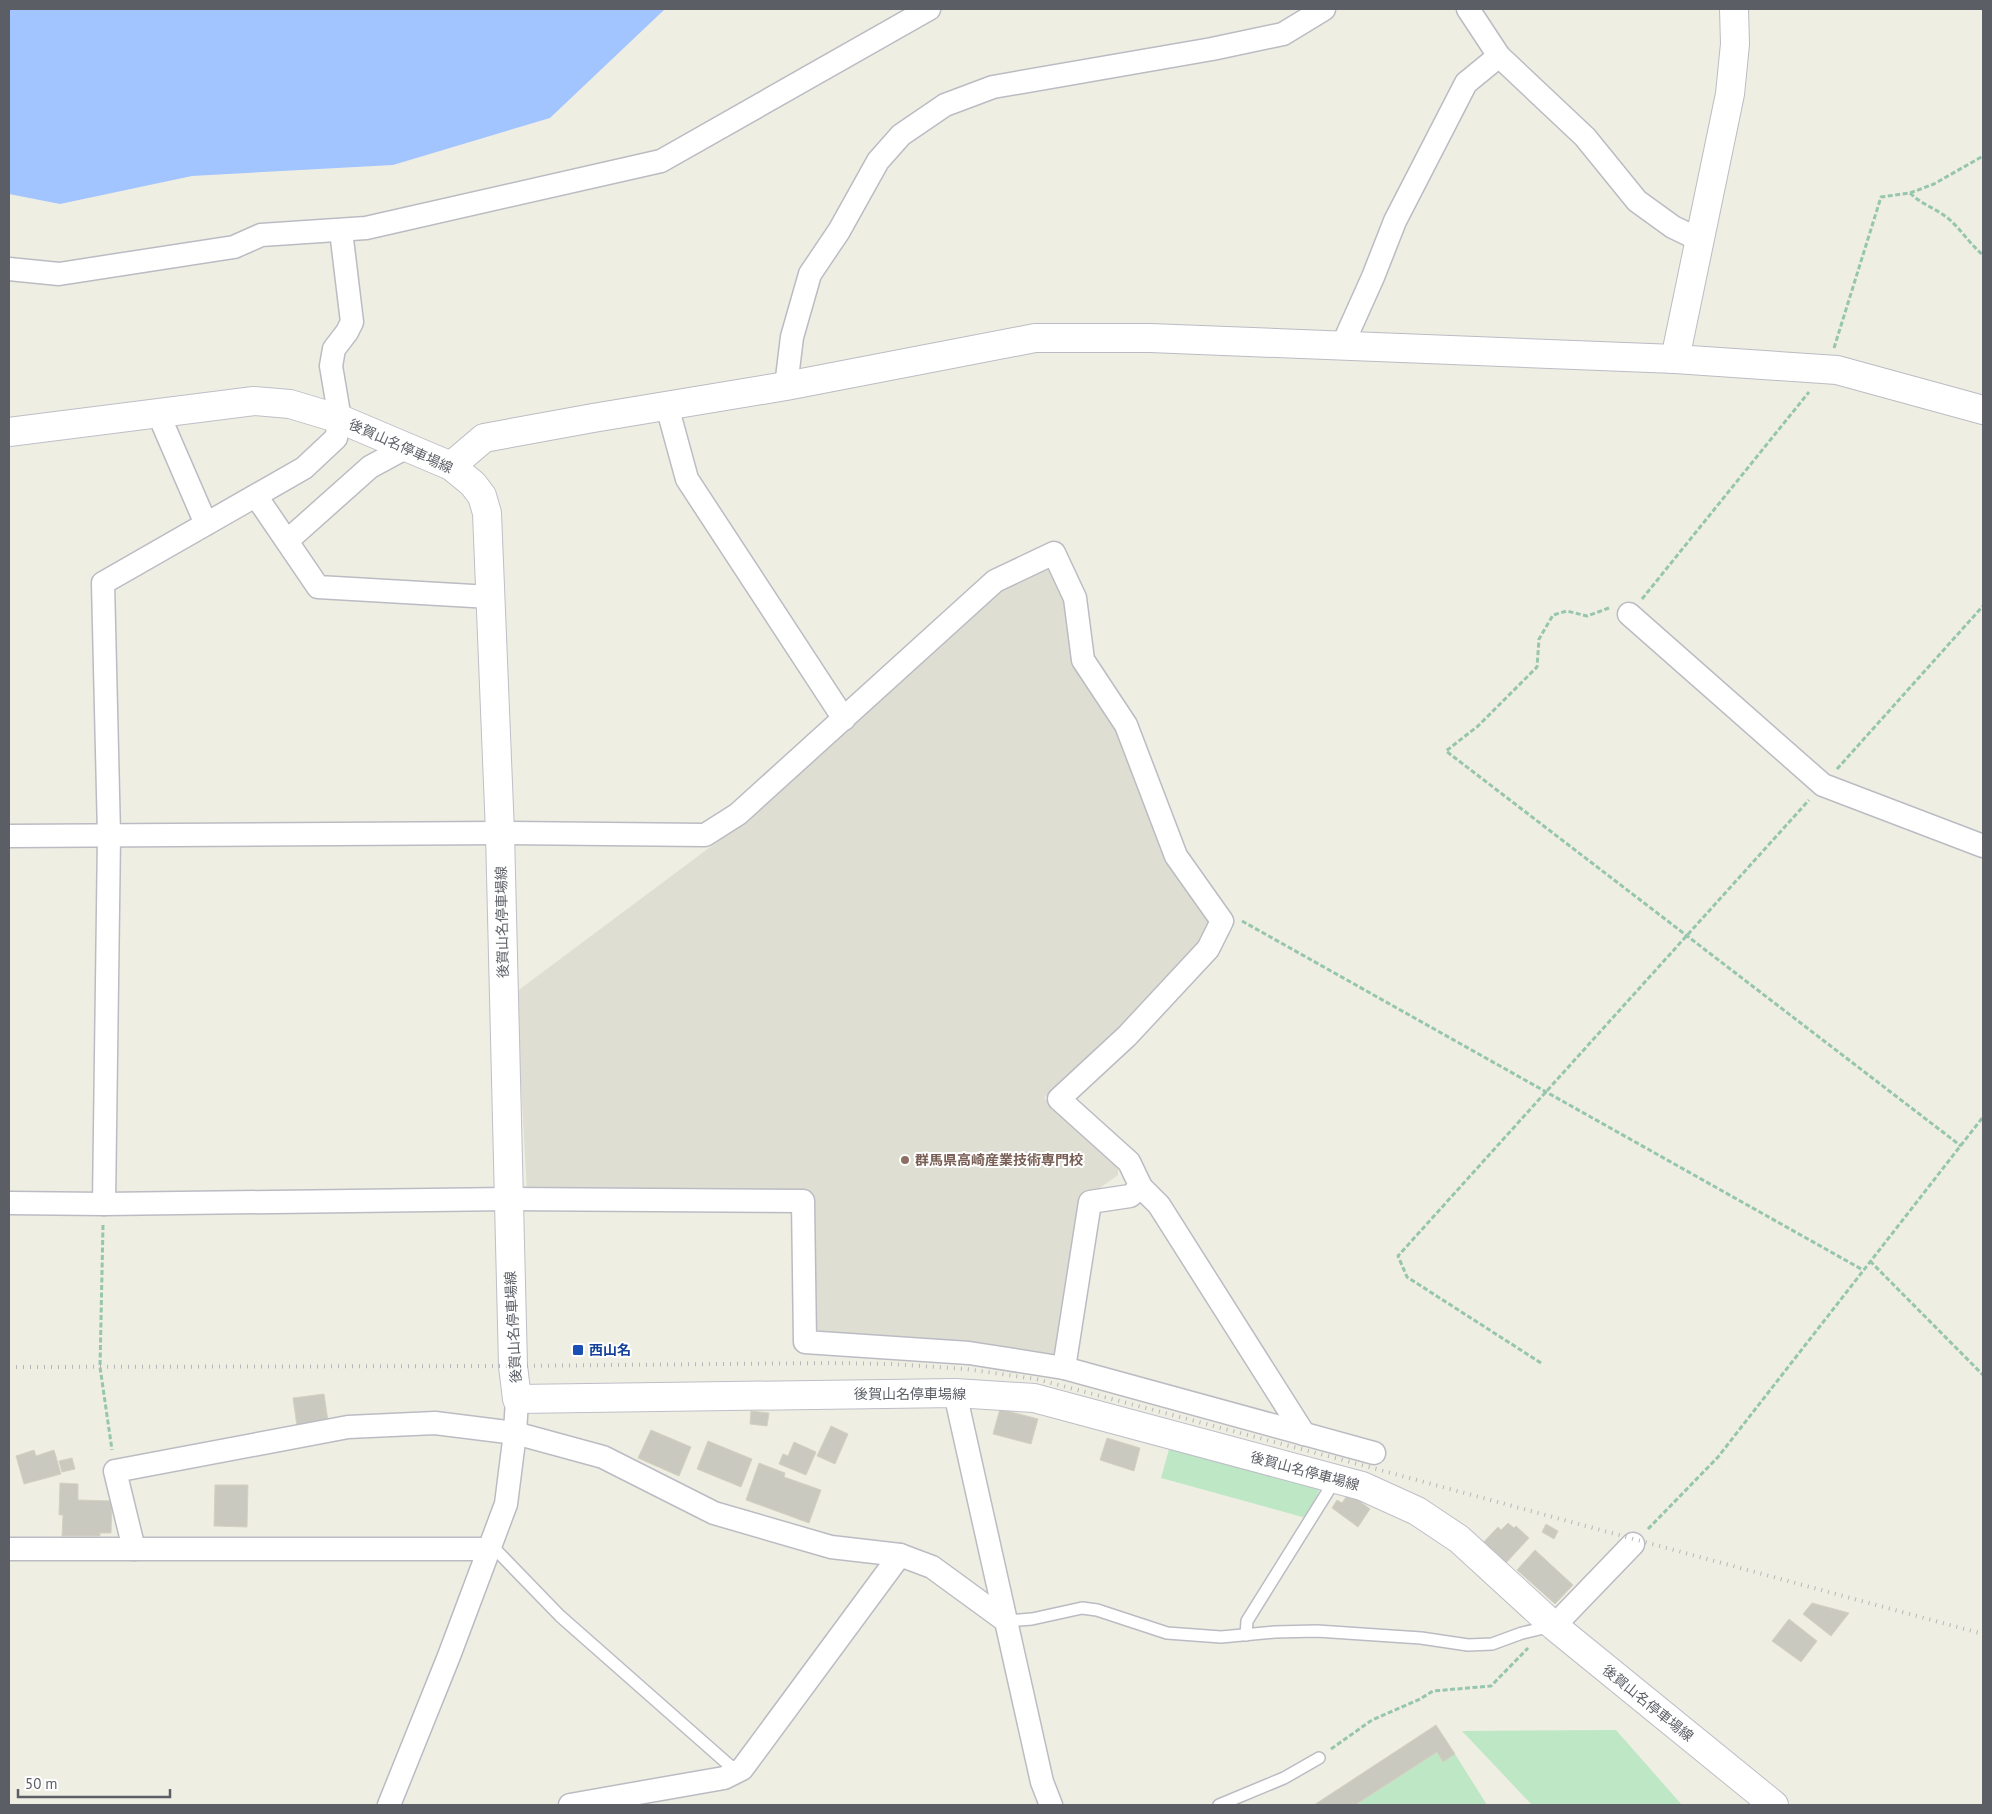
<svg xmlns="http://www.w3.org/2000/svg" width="1992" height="1814" viewBox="0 0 1992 1814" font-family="'PT Sans','Noto Sans JP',sans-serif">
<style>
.education{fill:#dfded2}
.green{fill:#bee7c6}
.water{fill:#a3c5ff}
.building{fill:#cac9c0;stroke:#d4d1c1}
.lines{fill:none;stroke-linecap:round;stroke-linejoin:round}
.service-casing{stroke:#bbbcc3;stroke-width:14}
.minor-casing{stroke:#bbbcc3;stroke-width:25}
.tertiary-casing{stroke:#bbbcc3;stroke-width:30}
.secondary-casing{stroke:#bebfc7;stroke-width:30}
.path{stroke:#96c6ad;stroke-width:3;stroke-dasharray:5 2.5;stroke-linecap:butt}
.service{stroke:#fff;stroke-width:11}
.minor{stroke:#fff;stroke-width:22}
.tertiary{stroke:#fff;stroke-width:28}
.secondary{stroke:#fff;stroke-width:28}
.rail{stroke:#b6b7b8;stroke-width:4;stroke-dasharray:1 6;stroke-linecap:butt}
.education-dot{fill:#8d6e63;stroke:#fff;stroke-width:2}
.transit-dot{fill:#1a4fb4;stroke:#fff;stroke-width:2}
.labels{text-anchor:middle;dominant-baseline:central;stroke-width:4;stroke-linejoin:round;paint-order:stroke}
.street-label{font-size:14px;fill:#5b5e65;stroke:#fff}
.education-label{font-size:14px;font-weight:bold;fill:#785e54;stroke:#fff;text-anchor:start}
.transit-label{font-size:14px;font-weight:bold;fill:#164399;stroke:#fff;text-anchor:start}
</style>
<rect width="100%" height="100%" fill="#efeee3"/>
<path class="education" d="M 1045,569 L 1054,573 L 1105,706 L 1141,787 L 1209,919 L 1209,930 L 1116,1034 L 1081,1063 L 1044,1098 L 1118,1167 L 1118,1175 L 1087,1197 L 1057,1352 L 1051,1357 L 816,1337 L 810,1195 L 527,1192 L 516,992 L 721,839 L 996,591 Z"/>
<g class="green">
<path d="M 1171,1442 L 1323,1483 L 1306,1518 L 1161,1478 Z"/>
<path d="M 1616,1730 L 1682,1805 L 1532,1805 L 1462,1731 Z"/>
<path d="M 1437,1752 L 1443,1762 L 1455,1754 L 1487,1805 L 1355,1805 Z"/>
</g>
<path class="water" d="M 9,9 L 665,9 L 550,118 L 393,165 L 192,176 L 60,204 L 9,194 Z"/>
<g class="building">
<path d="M 324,1394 L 328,1421 L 297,1426 L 293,1398 Z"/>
<path d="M 1000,1409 L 1038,1419 L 1031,1444 L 993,1434 Z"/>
<path d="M 751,1411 L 769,1413 L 767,1426 L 750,1424 Z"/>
<path d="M 831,1426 L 848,1434 L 835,1464 L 817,1456 Z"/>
<path d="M 651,1430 L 691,1447 L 679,1476 L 638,1458 Z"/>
<path d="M 1107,1438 L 1140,1448 L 1134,1471 L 1100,1460 Z"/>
<path d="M 708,1441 L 752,1459 L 741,1487 L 697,1469 Z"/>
<path d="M 794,1442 L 816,1452 L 806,1475 L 779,1464 L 783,1454 L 788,1456 Z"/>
<path d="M 34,1450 L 36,1456 L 54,1450 L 61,1474 L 24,1484 L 16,1456 Z"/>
<path d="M 72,1458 L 75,1469 L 62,1472 L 59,1461 Z"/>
<path d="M 759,1463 L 785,1473 L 784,1477 L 821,1490 L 809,1523 L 746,1500 Z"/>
<path d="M 60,1483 L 78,1484 L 78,1500 L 112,1501 L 111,1533 L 100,1533 L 100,1536 L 62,1536 L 63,1515 L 59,1515 Z"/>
<path d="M 215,1485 L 248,1485 L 247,1527 L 214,1526 Z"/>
<path d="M 1349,1493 L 1370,1509 L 1358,1527 L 1332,1508 L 1337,1500 L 1342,1503 Z"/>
<path d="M 1508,1523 L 1514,1528 L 1516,1526 L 1529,1538 L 1505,1564 L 1478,1548 L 1498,1527 L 1501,1530 Z"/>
<path d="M 1546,1524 L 1558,1531 L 1554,1539 L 1542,1532 Z"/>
<path d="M 1535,1550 L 1573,1585 L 1555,1604 L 1517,1570 Z"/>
<path d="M 1812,1603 L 1849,1613 L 1831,1636 L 1803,1614 Z"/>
<path d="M 1789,1619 L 1817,1641 L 1801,1662 L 1772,1641 Z"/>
<path d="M 1436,1725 L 1455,1754 L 1443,1762 L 1437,1752 L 1355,1805 L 1314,1805 Z"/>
</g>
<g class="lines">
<defs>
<g id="service">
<path d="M 489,1549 L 498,1552 L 560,1616 L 737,1772"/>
<path d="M 1006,1621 L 1032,1619 L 1082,1608 L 1097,1610 L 1167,1633 L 1221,1637 L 1275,1632 L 1317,1631 L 1421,1638 L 1468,1645 L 1492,1644 L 1522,1633 L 1552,1626"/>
<path d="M 1246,1635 L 1247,1621 L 1335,1480"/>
<path d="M 1219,1805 L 1284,1778 L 1319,1758"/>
</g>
<g id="minor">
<path d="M 1468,9 L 1499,56 L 1585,137 L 1637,201 L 1673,227 L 1700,240"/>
<path d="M 9,269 L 59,274 L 234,247 L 261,235 L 366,228 L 661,161 L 929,9"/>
<path d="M 1342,346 L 1373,277 L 1395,221 L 1466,83 L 1499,56"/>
<path d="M 786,386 L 792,337 L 810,274 L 839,231 L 878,161 L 901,135 L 945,105 L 993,87 L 1212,49 L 1283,34 L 1324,9"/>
<path d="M 667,406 L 687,479 L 844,719"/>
<path d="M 158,413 L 206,524"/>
<path d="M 256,496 L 318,587 L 490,597"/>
<path d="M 287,541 L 370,467 L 407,447"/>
<path d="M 1629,614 L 1823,785 L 1983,846"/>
<path d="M 9,836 L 500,833 L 705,835 L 738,814 L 995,581 L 1054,553 L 1075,598 L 1083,660 L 1126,725 L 1176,856 L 1222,921 L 1208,949 L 1127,1036 L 1059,1099 L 1129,1162 L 1141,1187 L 1130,1196 L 1090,1202 L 1064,1368"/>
<path d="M 1141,1187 L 1159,1205 L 1304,1434"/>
<path d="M 9,1203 L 104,1204 L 508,1199 L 803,1201 L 805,1342 L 969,1353 L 1064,1368 L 1374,1453"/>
<path d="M 104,1204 L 109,835 L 103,583 L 304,468 L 336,438 L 340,419 L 331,366 L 334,349 L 347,332 L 352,322 L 341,231"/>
<path d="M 955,1393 L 1042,1782 L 1051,1805"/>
<path d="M 9,1549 L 489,1549"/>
<path d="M 134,1549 L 115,1471 L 348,1427 L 435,1423 L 515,1433 L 603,1457 L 714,1513 L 831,1547 L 900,1555"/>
<path d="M 1554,1626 L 1633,1544"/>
<path d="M 389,1805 L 449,1656 L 506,1504 L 515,1433 L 517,1399"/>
<path d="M 570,1805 L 724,1778 L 742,1769 L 900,1555 L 932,1567 L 1006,1621"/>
</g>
<g id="tertiary">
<path d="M 1675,359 L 1730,94 L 1735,44 L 1734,9"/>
<path d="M 451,466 L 484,438 L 593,418 L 786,386 L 1035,338 L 1150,338 L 1675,359 L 1837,370 L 1983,410"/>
</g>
<path id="secondary" d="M 9,432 L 254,401 L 290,404 L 340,419 L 451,466 L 473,484 L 482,496 L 487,513 L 500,833 L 513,1366 L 517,1399 L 955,1393 L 1034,1398 L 1362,1486 L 1417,1511 L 1459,1539 L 1554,1626 L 1774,1805"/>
</defs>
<use href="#service" class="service-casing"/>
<use href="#minor" class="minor-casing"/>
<use href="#tertiary" class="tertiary-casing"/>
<use href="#secondary" class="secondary-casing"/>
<g class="path">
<path d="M 1910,193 C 1922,205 1938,209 1950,220 C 1962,231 1970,244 1983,255"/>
<path d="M 1834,348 L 1881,197 L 1910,193 L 1934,184 L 1983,156"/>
<path d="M 1642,599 L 1809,392"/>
<path d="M 1609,608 L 1587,616 L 1567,611 L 1553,615 L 1539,639 L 1537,667 L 1478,726 L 1446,751 L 1961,1146"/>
<path d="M 1837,769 L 1983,606"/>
<path d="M 1242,921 L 1863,1270"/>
<path d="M 103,1225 L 100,1367 L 112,1450"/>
<path d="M 1870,1261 L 1983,1375"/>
<path d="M 1541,1363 L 1407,1277 L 1398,1256 L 1809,800"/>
<path d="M 1648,1529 L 1718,1457 L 1983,1117"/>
<path d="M 1331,1749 L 1372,1720 L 1420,1699 L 1433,1691 L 1491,1686 L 1528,1648"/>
</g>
<use href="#service" class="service"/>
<use href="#minor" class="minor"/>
<use href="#tertiary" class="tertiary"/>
<use href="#secondary" class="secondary"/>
<path class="rail" d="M 9,1367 L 513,1366 L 828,1363 L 891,1364 L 966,1369 L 1036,1379 L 1369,1467 L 1983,1634"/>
</g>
<circle class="education-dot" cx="905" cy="1160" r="5"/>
<rect class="transit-dot" x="572" y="1344" width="12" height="12" rx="2.5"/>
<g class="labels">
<g class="street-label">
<text transform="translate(401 446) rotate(24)">後賀山名停車場線</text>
<text transform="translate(502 922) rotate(-91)">後賀山名停車場線</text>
<text transform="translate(513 1327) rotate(-93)">後賀山名停車場線</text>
<text x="910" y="1394">後賀山名停車場線</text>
<text transform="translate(1305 1471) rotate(15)">後賀山名停車場線</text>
<text transform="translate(1648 1703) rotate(39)">後賀山名停車場線</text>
</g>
<g class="education-label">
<text x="915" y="1160">群馬県高崎産業技術専門校</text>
</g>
<g class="transit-label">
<text x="589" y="1350">西山名</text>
</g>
</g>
<rect width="1992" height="1814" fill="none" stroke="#5b5e65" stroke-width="20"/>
<path d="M18 1789v8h152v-8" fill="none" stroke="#5b5e65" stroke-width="2.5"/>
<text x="25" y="1789" font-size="15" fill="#5b5e65" stroke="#ffffff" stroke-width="4" paint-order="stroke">50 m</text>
</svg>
